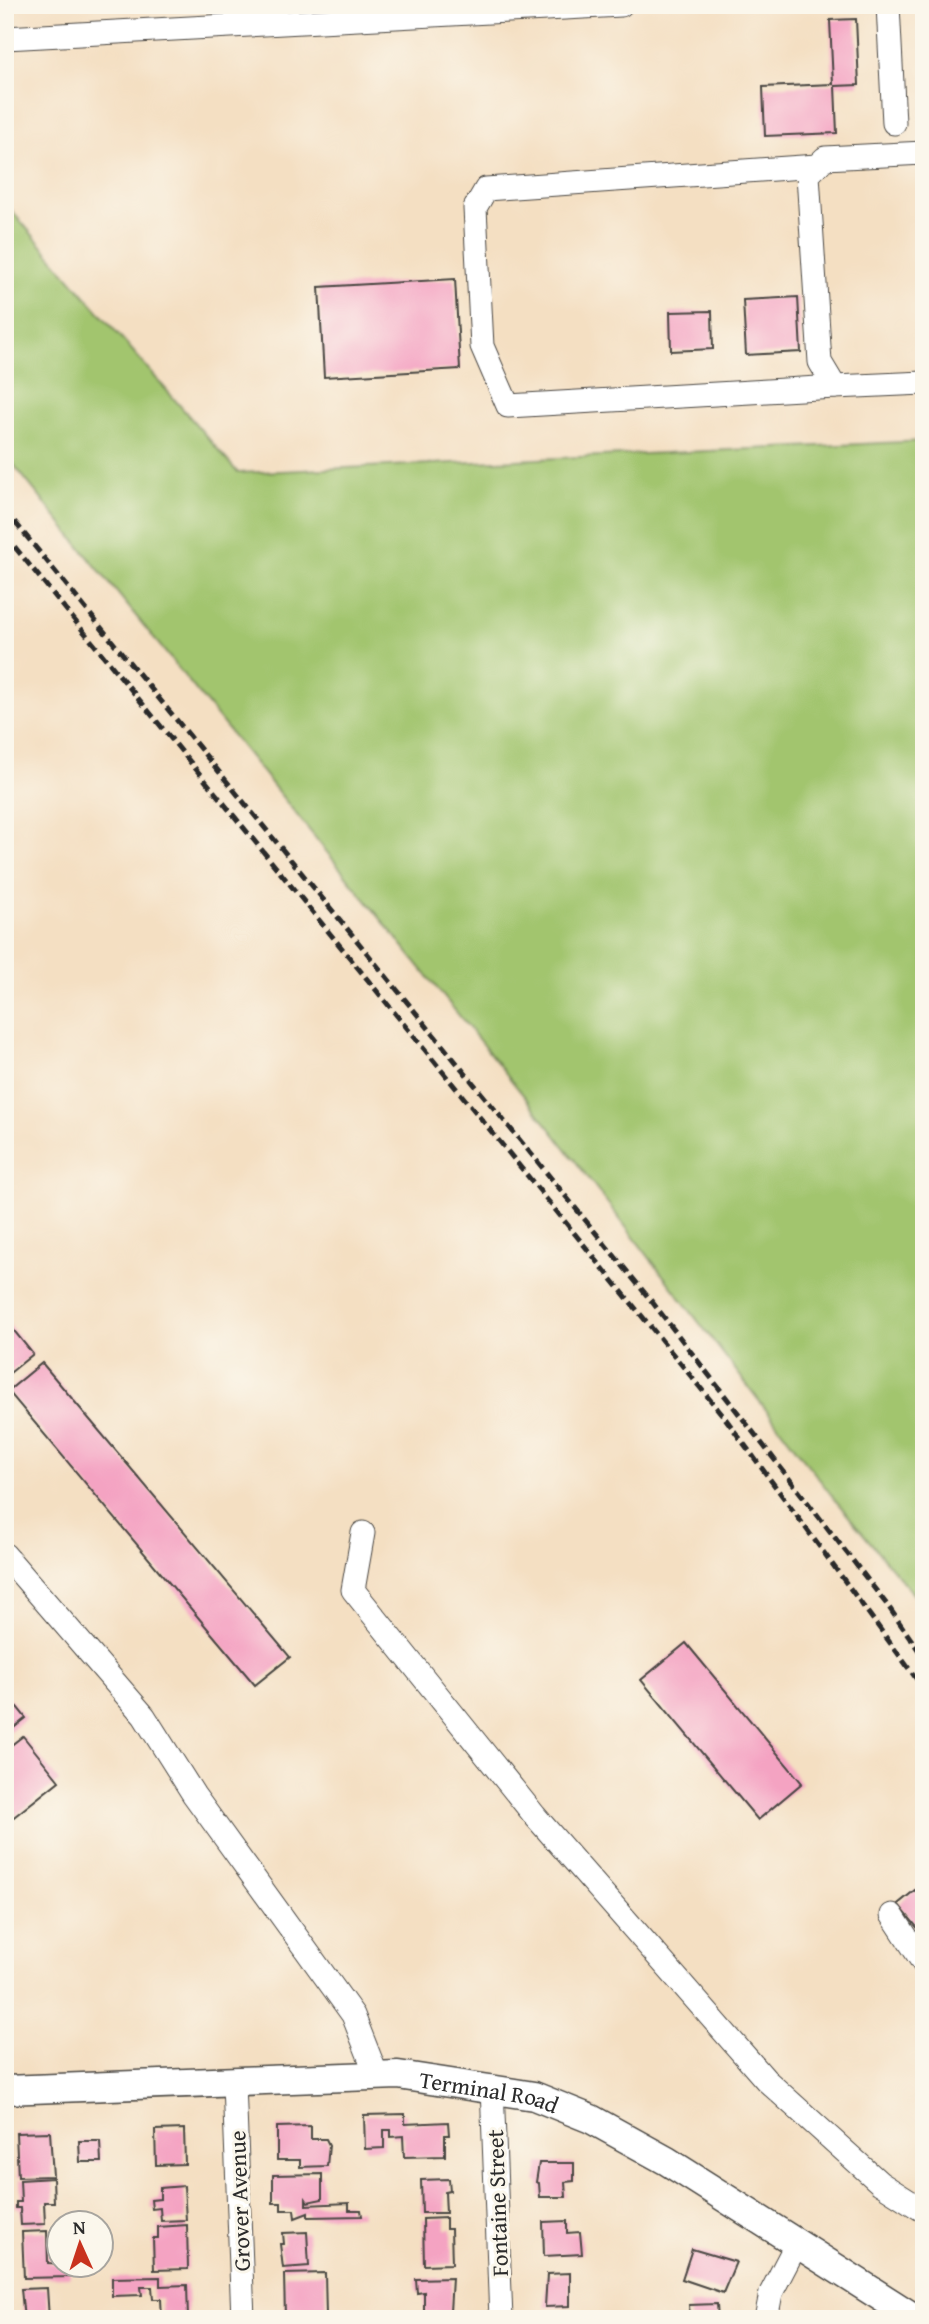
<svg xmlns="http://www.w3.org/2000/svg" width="929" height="2324" viewBox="0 0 929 2324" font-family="'Gentium Book Plus',serif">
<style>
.green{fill:#a2c56e;stroke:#66784c;stroke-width:2}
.building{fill:#f4a3c2}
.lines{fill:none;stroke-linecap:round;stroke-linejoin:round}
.minor-casing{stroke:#494642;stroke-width:25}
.major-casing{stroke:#494642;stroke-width:31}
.minor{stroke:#fff;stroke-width:23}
.major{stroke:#fff;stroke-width:28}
.rail{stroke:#2b2b2b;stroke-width:5;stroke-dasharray:10 5;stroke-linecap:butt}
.labels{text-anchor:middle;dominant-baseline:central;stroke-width:6;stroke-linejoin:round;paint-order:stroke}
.street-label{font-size:23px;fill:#2b2b2b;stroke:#fbf7ec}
</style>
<rect width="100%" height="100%" fill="#fbf7ec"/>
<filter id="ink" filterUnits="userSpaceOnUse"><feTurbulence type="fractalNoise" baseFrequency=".0143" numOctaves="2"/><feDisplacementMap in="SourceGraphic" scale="14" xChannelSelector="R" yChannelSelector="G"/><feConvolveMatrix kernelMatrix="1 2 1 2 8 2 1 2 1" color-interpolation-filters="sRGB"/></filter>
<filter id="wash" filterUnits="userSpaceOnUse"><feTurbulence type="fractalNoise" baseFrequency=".00686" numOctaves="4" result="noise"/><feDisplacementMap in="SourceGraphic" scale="28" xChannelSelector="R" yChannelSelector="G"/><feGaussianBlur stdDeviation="1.57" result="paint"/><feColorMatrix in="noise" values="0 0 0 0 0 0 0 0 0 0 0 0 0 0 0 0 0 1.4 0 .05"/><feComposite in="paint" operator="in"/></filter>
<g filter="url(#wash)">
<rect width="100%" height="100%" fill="#f4dfc2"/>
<path class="green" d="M 5,203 L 238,473 L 924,441 L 924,1607 L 836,1501 L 550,1128 L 5,454 Z"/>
<g id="blocks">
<g class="building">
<path d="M 856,19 L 859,85 L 835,86 L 837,133 L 765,136 L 763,87 L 833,84 L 830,20 Z"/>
<path d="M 455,279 L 460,369 L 324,377 L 319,287 Z"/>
<path d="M 798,297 L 801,352 L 746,355 L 743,300 Z"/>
<path d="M 712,311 L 713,349 L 671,351 L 670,312 Z"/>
<path d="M 7,1322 L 33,1354 L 5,1377 L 5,1323 Z"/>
<path d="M 42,1363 L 290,1657 L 255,1685 L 8,1391 Z"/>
<path d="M 686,1643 L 802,1783 L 758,1820 L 641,1680 Z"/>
<path d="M 5,1692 L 26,1718 L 5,1735 Z"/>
<path d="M 23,1736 L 59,1781 L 5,1824 L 5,1750 Z"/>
<path d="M 915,1890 L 924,1900 L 924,1936 L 898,1904 Z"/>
<path d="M 405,2114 L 405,2124 L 448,2122 L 449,2135 L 445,2135 L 445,2156 L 404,2157 L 403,2136 L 391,2137 L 391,2130 L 384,2130 L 384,2148 L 365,2149 L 364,2115 Z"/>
<path d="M 311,2126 L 311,2139 L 326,2139 L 329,2145 L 327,2166 L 300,2167 L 300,2160 L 277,2160 L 277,2127 Z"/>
<path d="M 184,2129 L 185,2164 L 156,2165 L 155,2130 Z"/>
<path d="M 50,2132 L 53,2176 L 18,2177 L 16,2133 Z"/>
<path d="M 79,2141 L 100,2141 L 101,2162 L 80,2162 Z"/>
<path d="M 539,2163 L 574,2163 L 574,2181 L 565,2182 L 566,2197 L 540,2197 L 539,2183 L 536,2182 Z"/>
<path d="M 322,2174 L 322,2199 L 308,2202 L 306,2199 L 306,2205 L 349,2203 L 349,2210 L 361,2210 L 362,2216 L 308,2217 L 308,2213 L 295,2218 L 294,2210 L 281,2210 L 281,2203 L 273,2203 L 273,2175 Z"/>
<path d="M 53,2178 L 54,2202 L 44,2202 L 45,2224 L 21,2225 L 20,2208 L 16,2208 L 16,2202 L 21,2202 L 20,2180 Z"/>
<path d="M 449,2179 L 450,2191 L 445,2192 L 446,2213 L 422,2213 L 421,2180 Z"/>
<path d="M 184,2186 L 186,2220 L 161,2221 L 160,2208 L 152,2209 L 151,2200 L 160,2199 L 160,2188 Z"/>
<path d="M 446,2218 L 446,2229 L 451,2229 L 452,2264 L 424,2265 L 423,2219 Z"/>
<path d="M 567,2221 L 567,2233 L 580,2232 L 582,2254 L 544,2256 L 543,2222 Z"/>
<path d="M 187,2225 L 188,2269 L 154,2270 L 153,2238 L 158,2238 L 158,2227 Z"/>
<path d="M 47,2231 L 48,2263 L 69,2264 L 70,2277 L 24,2278 L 22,2232 Z"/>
<path d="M 307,2232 L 309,2266 L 283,2268 L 280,2244 L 284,2244 L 283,2233 Z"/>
<path d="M 692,2249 L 736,2262 L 723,2293 L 682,2279 Z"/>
<path d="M 325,2273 L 326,2316 L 285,2317 L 284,2274 Z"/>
<path d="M 570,2273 L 570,2306 L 545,2307 L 547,2274 Z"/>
<path d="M 160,2277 L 160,2286 L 187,2285 L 188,2319 L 162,2319 L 161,2299 L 153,2299 L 152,2287 L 141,2287 L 142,2295 L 112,2296 L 112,2278 Z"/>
<path d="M 452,2278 L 450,2312 L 424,2313 L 424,2292 L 417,2293 L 416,2279 Z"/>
<path d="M 47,2288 L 49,2319 L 24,2319 L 21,2289 Z"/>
<path d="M 717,2304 L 718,2319 L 690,2319 L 689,2305 Z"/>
</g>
</g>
</g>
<g filter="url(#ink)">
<use href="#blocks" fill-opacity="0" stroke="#494642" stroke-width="2"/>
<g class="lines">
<defs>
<g id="minor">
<path d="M 888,5 L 894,123"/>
<path d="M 5,38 L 621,5"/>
<path d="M 924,153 L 825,158 L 808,175 L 820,362 L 835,387 L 924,383"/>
<path d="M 817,166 L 486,189 L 475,208 L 482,346 L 508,406 L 835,387"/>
<path d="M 363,1533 L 353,1590 L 535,1816 L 766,2080 L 880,2183 L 924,2211"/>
<path d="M 5,1555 L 144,1716 L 194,1795 L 353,2015 L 377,2076"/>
<path d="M 892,1915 L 924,1964"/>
<path d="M 234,2083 L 243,2319"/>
<path d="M 492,2087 L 501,2319"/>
<path d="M 766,2319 L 771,2293 L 797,2243"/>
</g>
<g id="major">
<path id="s1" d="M 5,2090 L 398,2075 L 534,2096 L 591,2119 L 667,2161 L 916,2319"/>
</g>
</defs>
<use href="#minor" class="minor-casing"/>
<use href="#major" class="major-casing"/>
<use href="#minor" class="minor"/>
<use href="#major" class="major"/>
<g class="rail">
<path d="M 5,510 L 653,1303 L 888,1606 L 924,1658"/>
<path d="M 5,535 L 725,1418 L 924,1689"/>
</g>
</g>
</g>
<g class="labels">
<g class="street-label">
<text stroke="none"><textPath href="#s1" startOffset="486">Terminal Road</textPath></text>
<text transform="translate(239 2201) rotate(-92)">Grover Avenue</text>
<text transform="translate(497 2203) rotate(-92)">Fontaine Street</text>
</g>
</g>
<rect width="929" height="2324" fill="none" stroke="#fbf7ec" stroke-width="28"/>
<g transform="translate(80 2244) rotate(357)"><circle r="33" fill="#fbf7ec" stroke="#a8a59f" stroke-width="2"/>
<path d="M0-5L12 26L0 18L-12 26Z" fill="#c8321e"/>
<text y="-10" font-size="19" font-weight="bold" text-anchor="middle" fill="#2b2b2b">N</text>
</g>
</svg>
